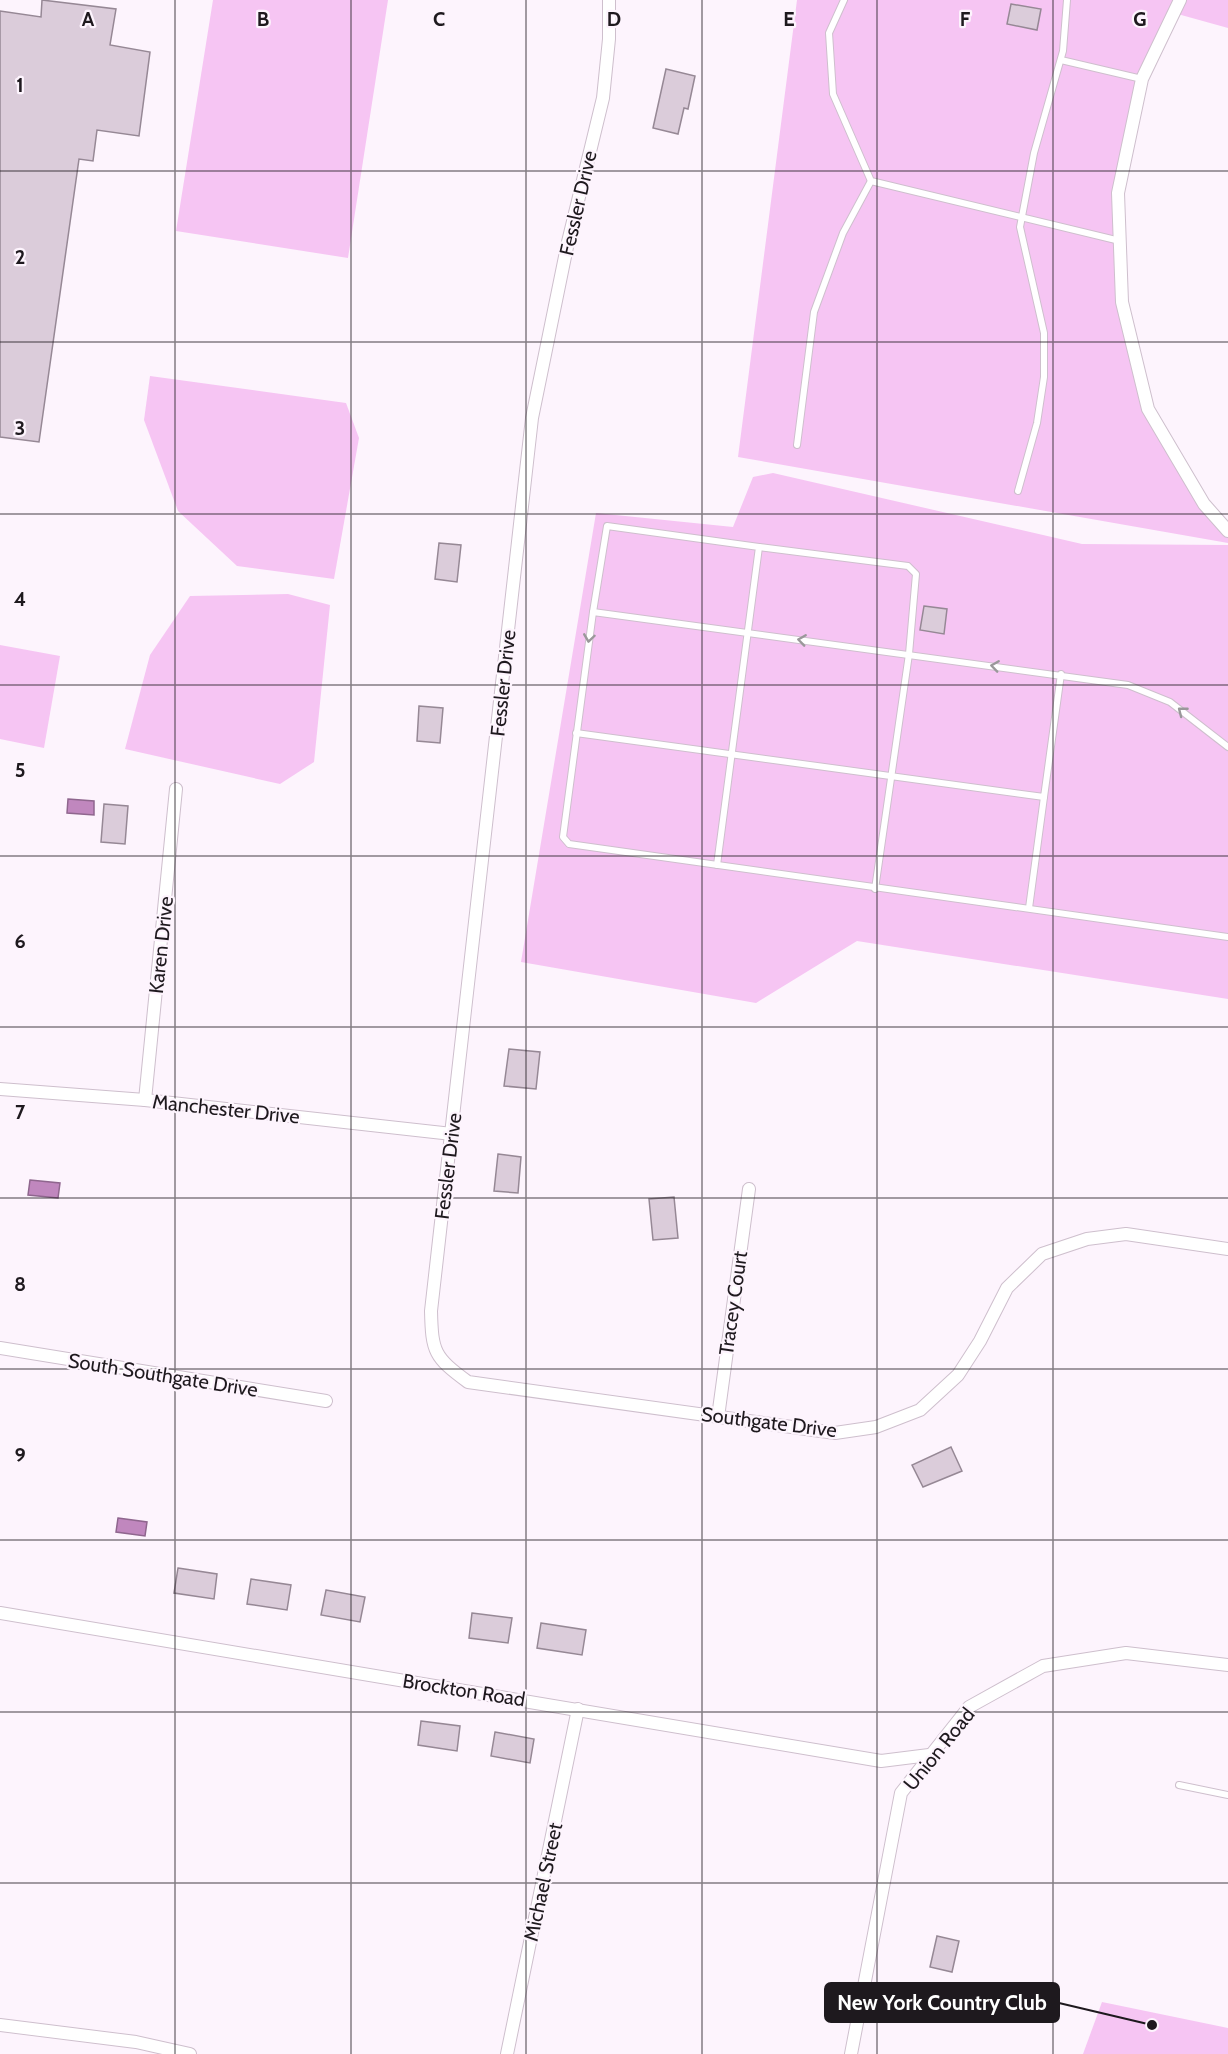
<svg xmlns="http://www.w3.org/2000/svg" width="1228" height="2054" viewBox="0 0 1228 2054" font-family="Cabin,sans-serif">
<style>
.green{fill:#f6c5f3}
.water{fill:#c087be;stroke:#8f668e;stroke-width:1.5}
.building{fill:#dbccda;stroke:#968895;stroke-width:1.5}
.lines{fill:none;stroke-linecap:round;stroke-linejoin:round}
.lane-casing{stroke:#cebfcd;stroke-width:8}
.street-casing{stroke:#cebfcd;stroke-width:14}
.lane{stroke:#fff;stroke-width:6}
.street{stroke:#fff;stroke-width:12}
.oneway{stroke:#9a989a}
.grid{fill:none;stroke:#1e191e;stroke-width:1.5;stroke-opacity:0.55}
.labels{text-anchor:middle;dominant-baseline:central;stroke-width:4.5;stroke-linejoin:round;paint-order:stroke}
.street-label{font-size:20px;fill:#1e191e;stroke:#fdf4fd}
.grid-label{font-size:20px;text-anchor:middle;font-weight:bold;fill:#1e191e;stroke:#fdf4fd;stroke-width:4.5;stroke-linejoin:round;paint-order:stroke}
.leader{fill:none;stroke:#1e191e;stroke-width:2}
.callout-dot{fill:#1e191e;stroke:#fdf4fd;stroke-width:2}
.callout{fill:#1e191e;stroke:#1e191e;stroke-width:2}
.callout-label{font-size:21px;text-anchor:middle;font-weight:bold;fill:#fff}
</style>
<rect width="100%" height="100%" fill="#fdf4fd"/>
<g class="green">
<path d="M 213,0 L 388,0 L 348,258 L 176,231 Z"/>
<path d="M 797,0 L 1228,0 L 1228,28 L 1174,13 L 1142,79 L 1118,193 L 1122,302 L 1148,409 L 1228,531 L 1228,543 L 738,457 Z"/>
<path d="M 150,376 L 346,403 L 359,438 L 334,579 L 237,566 L 178,511 L 144,420 Z"/>
<path d="M 773,473 L 1082,544 L 1228,545 L 1228,999 L 857,941 L 756,1003 L 521,962 L 596,513 L 733,527 L 753,477 Z"/>
<path d="M 288,594 L 330,605 L 314,762 L 280,784 L 125,749 L 150,655 L 190,596 Z"/>
<path d="M 0,645 L 60,656 L 44,748 L 0,739 Z"/>
<path d="M 1102,2002 L 1228,2028 L 1228,2054 L 1083,2054 Z"/>
</g>
<g class="water">
<path d="M 68,799 L 94,801 L 94,815 L 67,813 Z"/>
<path d="M 30,1180 L 60,1183 L 58,1198 L 28,1195 Z"/>
<path d="M 118,1518 L 147,1522 L 145,1536 L 116,1532 Z"/>
</g>
<g class="building">
<path d="M 42,0 L 116,9 L 110,45 L 150,52 L 139,136 L 97,130 L 93,161 L 79,159 L 39,442 L 0,437 L 0,11 L 41,17 Z"/>
<path d="M 1011,4 L 1041,9 L 1037,30 L 1007,24 Z"/>
<path d="M 666,69 L 695,76 L 688,109 L 684,108 L 678,134 L 653,128 Z"/>
<path d="M 439,543 L 461,545 L 457,582 L 435,579 Z"/>
<path d="M 924,606 L 947,609 L 944,634 L 920,630 Z"/>
<path d="M 419,706 L 443,708 L 440,743 L 417,741 Z"/>
<path d="M 104,804 L 128,806 L 125,844 L 101,842 Z"/>
<path d="M 509,1049 L 540,1052 L 536,1089 L 504,1086 Z"/>
<path d="M 498,1154 L 521,1157 L 518,1193 L 494,1191 Z"/>
<path d="M 674,1197 L 678,1238 L 653,1240 L 649,1199 Z"/>
<path d="M 951,1447 L 962,1471 L 923,1487 L 912,1465 Z"/>
<path d="M 178,1568 L 217,1574 L 214,1599 L 174,1593 Z"/>
<path d="M 251,1579 L 291,1585 L 287,1610 L 247,1604 Z"/>
<path d="M 326,1590 L 365,1597 L 360,1622 L 321,1615 Z"/>
<path d="M 472,1613 L 512,1618 L 508,1643 L 469,1638 Z"/>
<path d="M 541,1623 L 586,1630 L 582,1655 L 537,1648 Z"/>
<path d="M 421,1721 L 460,1726 L 457,1751 L 418,1745 Z"/>
<path d="M 495,1732 L 534,1739 L 530,1763 L 491,1756 Z"/>
<path d="M 937,1936 L 959,1941 L 952,1972 L 930,1967 Z"/>
</g>
<g class="lines">
<defs>
<g id="lane">
<path d="M 844,0 L 829,33 L 833,94 L 871,181 L 1120,241"/>
<path d="M 1061,60 L 1142,79"/>
<path d="M 797,445 L 814,312 L 843,233 L 871,181"/>
<path d="M 1018,491 L 1037,423 L 1044,377 L 1044,333 L 1020,227 L 1034,153 L 1063,51 L 1067,0"/>
<path d="M 759,547 L 908,566 L 916,574 L 909,654 L 875,889"/>
<path d="M 593,612 L 607,526 L 759,547 L 717,865"/>
<path d="M 576,733 L 1044,797 L 1061,674"/>
<path d="M 1228,747 L 1170,702 L 1128,685 L 593,612 L 563,837 L 569,844 L 1228,937"/>
<path d="M 1029,908 L 1044,797"/>
<path d="M 1179,1785 L 1228,1795"/>
</g>
<g id="street">
<path d="M 609,0 L 609,39 L 603,98 L 568,242 L 532,418 L 431,1311 C 432,1352 434,1357 468,1382 L 835,1433 L 876,1427 L 920,1410 L 958,1375 L 980,1341 L 1007,1288 L 1042,1254 L 1087,1239 L 1126,1234 L 1228,1249"/>
<path d="M 1180,0 L 1142,79 L 1118,193 L 1122,302 L 1148,409 L 1204,504 L 1228,531"/>
<path d="M 0,1089 L 145,1100 L 452,1134"/>
<path d="M 145,1100 L 176,789"/>
<path d="M 0,1348 L 326,1401"/>
<path d="M 718,1417 L 749,1189"/>
<path d="M 0,1613 L 881,1761 L 929,1755"/>
<path d="M 0,2025 L 136,2042 L 190,2054"/>
<path d="M 507,2054 L 578,1709"/>
<path d="M 851,2054 L 901,1793 L 969,1707 L 1043,1666 L 1126,1653 L 1228,1665"/>
</g>
</defs>
<use href="#lane" class="lane-casing"/>
<use href="#street" class="street-casing"/>
<use href="#lane" class="lane"/>
<use href="#street" class="street"/>
</g>
<defs><path id="oneway-chevron" d="M-2-3.5L2.5 0L-2 3.5" fill="none" stroke-width="1.6" stroke-linecap="round" stroke-linejoin="round" transform="scale(1.5)"/></defs>
<g class="oneway">
<use href="#oneway-chevron" transform="translate(589 638) rotate(98)"/>
<use href="#oneway-chevron" transform="translate(802 640) rotate(-172)"/>
<use href="#oneway-chevron" transform="translate(995 666) rotate(-172)"/>
<use href="#oneway-chevron" transform="translate(1182 711) rotate(-142)"/>
</g>
<path class="grid" d="M 175,0 L 175,2054M 351,0 L 351,2054M 526,0 L 526,2054M 702,0 L 702,2054M 877,0 L 877,2054M 1053,0 L 1053,2054M 0,171 L 1228,171M 0,342 L 1228,342M 0,514 L 1228,514M 0,685 L 1228,685M 0,856 L 1228,856M 0,1027 L 1228,1027M 0,1198 L 1228,1198M 0,1369 L 1228,1369M 0,1540 L 1228,1540M 0,1712 L 1228,1712M 0,1883 L 1228,1883"/>
<g class="labels">
<g class="street-label">
<text transform="translate(578 203) rotate(-77)">Fessler Drive</text>
<text transform="translate(503 683) rotate(-84)">Fessler Drive</text>
<text transform="translate(161 945) rotate(-84)">Karen Drive</text>
<text transform="translate(226 1109) rotate(6)">Manchester Drive</text>
<text transform="translate(448 1166) rotate(-83)">Fessler Drive</text>
<text transform="translate(733 1303) rotate(-82)">Tracey Court</text>
<text transform="translate(163 1375) rotate(9)">South Southgate Drive</text>
<text transform="translate(769 1422) rotate(7)">Southgate Drive</text>
<text transform="translate(464 1690) rotate(9)">Brockton Road</text>
<text transform="translate(939 1749) rotate(-51)">Union Road</text>
<text transform="translate(543 1882) rotate(-78)">Michael Street</text>
</g>
</g>
<g class="grid-label">
<text x="88" y="26">A</text>
<text x="263" y="26">B</text>
<text x="439" y="26">C</text>
<text x="614" y="26">D</text>
<text x="789" y="26">E</text>
<text x="965" y="26">F</text>
<text x="1140" y="26">G</text>
<text x="20" y="92">1</text>
<text x="20" y="264">2</text>
<text x="20" y="435">3</text>
<text x="20" y="606">4</text>
<text x="20" y="777">5</text>
<text x="20" y="948">6</text>
<text x="20" y="1119">7</text>
<text x="20" y="1291">8</text>
<text x="20" y="1462">9</text>
</g>
<path class="leader" d="M1152 2025L1059 2003"/>
<circle class="callout-dot" cx="1152" cy="2025" r="6"/>
<rect class="callout" x="825" y="1983" width="234" height="39" rx="6"/>
<g class="callout-label">
<text x="942" y="2010">New York Country Club</text>
</g>
</svg>
